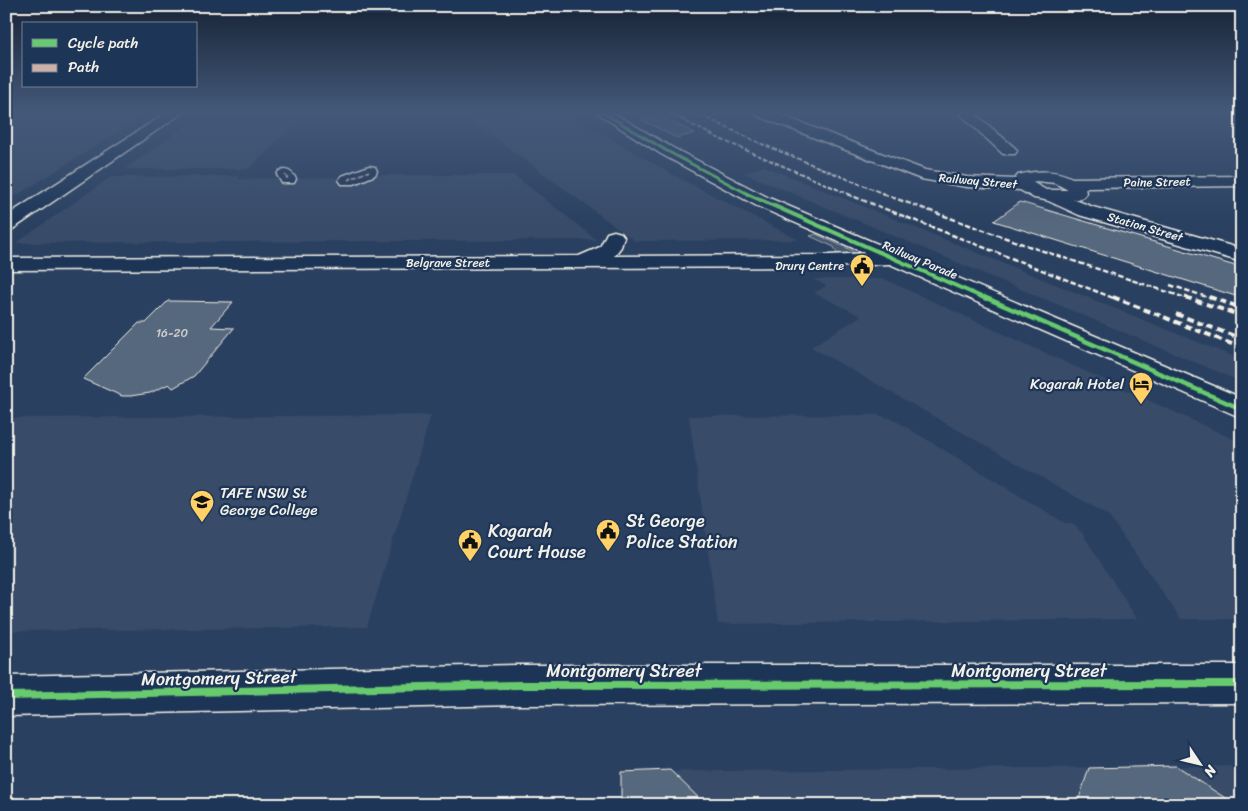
<svg xmlns="http://www.w3.org/2000/svg" width="1248" height="811" viewBox="0 0 1248 811" font-family="Sriracha,sans-serif">
<style>
.built{fill:#374c69}
.green{fill:#445771;stroke:#9ca4ac}
.building{fill:#56677d;stroke:#f4f1e8}
.lines{fill:none;stroke-linecap:round;stroke-linejoin:round}
.minor-casing{stroke:#f4f1e8;stroke-width:3}
.major-casing{stroke:#f4f1e8;stroke-width:3}
.minor{fill:#1d3557;fill-rule:evenodd}
.major{fill:#1d3557;fill-rule:evenodd}
.rail-far2{stroke:#f4f1e8;stroke-width:2;stroke-dasharray:4.5 2;stroke-linecap:butt}
.rail-far1{stroke:#f4f1e8;stroke-width:2.5;stroke-dasharray:5.5 2.5;stroke-linecap:butt}
.rail{stroke:#f4f1e8;stroke-width:4;stroke-dasharray:7 4;stroke-linecap:butt}
.quiet{stroke:#cab0a6;stroke-width:2;stroke-dasharray:4.5 2;stroke-linecap:butt}
.cycleway-far3-casing{stroke:#1d3557;stroke-width:5}
.cycleway-far2-casing{stroke:#1d3557;stroke-width:6}
.cycleway-far1-casing{stroke:#1d3557;stroke-width:8}
.cycleway-casing{stroke:#1d3557;stroke-width:11}
.cycleway-far3{stroke:#67ca6e;stroke-width:3}
.cycleway-far2{stroke:#67ca6e;stroke-width:4}
.cycleway-far1{stroke:#67ca6e;stroke-width:4.5}
.cycleway{stroke:#67ca6e;stroke-width:8}
.labels{text-anchor:middle;dominant-baseline:central;stroke-width:4.5;stroke-linejoin:round;paint-order:stroke}
.far-street-label{font-size:12px;fill:#f4f1e8;stroke:#1d3557}
.far-poi-label{font-size:12px;fill:#f4f1e8;stroke:#1d3557;text-anchor:end}
.number-label{font-size:12px;fill:#cccecd}
.poi-label{font-size:15px;fill:#f4f1e8;stroke:#1d3557;text-anchor:end}
.near-poi-label{font-size:18px;fill:#f4f1e8;stroke:#1d3557;text-anchor:start}
.near-street-label{font-size:18px;fill:#f4f1e8;stroke:#1d3557}
</style>
<rect width="100%" height="100%" fill="#2a4060"/>
<filter id="ink" filterUnits="userSpaceOnUse"><feTurbulence type="fractalNoise" baseFrequency=".02" numOctaves="2"/><feDisplacementMap in="SourceGraphic" scale="10" xChannelSelector="R" yChannelSelector="G"/><feConvolveMatrix kernelMatrix="1 2 1 2 8 2 1 2 1" color-interpolation-filters="sRGB"/></filter>
<g filter="url(#ink)">
<g class="built">
<path d="M 6,113 L 149,113 L 6,202 Z"/>
<path d="M 517,113 L 570,113 L 592,128 L 681,179 L 799,240 L 635,241 L 472,121 L 473,118 Z"/>
<path d="M 188,124 L 295,124 L 249,169 L 125,169 Z"/>
<path d="M 764,166 L 1242,360 L 1242,382 L 744,173 Z"/>
<path d="M 366,175 L 514,175 L 597,240 L 16,243 L 111,177 L 240,176 L 238,179 L 365,177 Z"/>
<path d="M 813,279 L 884,279 L 1242,443 L 1242,619 L 1181,619 L 1108,515 L 811,347 L 861,316 L 814,293 L 826,286 Z"/>
<path d="M 431,415 L 367,627 L 6,631 L 6,418 Z"/>
<path d="M 878,415 L 893,419 L 1065,523 L 1072,523 L 1082,533 L 1137,619 L 718,624 L 689,416 Z"/>
<path d="M 1231,766 L 1242,783 L 1242,805 L 623,805 L 623,772 Z"/>
</g>
<g class="green">
<path d="M 659,116 L 695,133 L 677,138 L 642,120 Z"/>
<path d="M 816,234 L 853,251 L 855,254 L 838,256 L 834,247 L 810,236 Z"/>
</g>
<g class="building">
<path d="M 1020,202 L 1242,268 L 1242,298 L 994,221 Z"/>
<path d="M 168,301 L 233,302 L 211,327 L 234,328 L 194,376 L 173,388 L 169,384 L 150,393 L 130,396 L 122,396 L 83,379 L 139,323 L 146,323 Z"/>
<path d="M 1176,766 L 1236,805 L 1077,805 L 1089,768 Z"/>
<path d="M 670,770 L 706,805 L 621,805 L 621,772 Z"/>
</g>
<g class="lines">
<defs>
<g id="minor">
<path d="M 166,113 L 182,113 L 13,229 L 6,231 L 6,216 Z"/>
<path d="M 959,113 L 974,113 L 1015,148 L 1017,151 L 1015,154 L 1003,154 Z"/>
<path d="M 369,166 L 375,167 L 377,171 L 375,175 L 354,184 L 342,184 L 339,180 L 342,176 Z"/>
<path d="M 285,170 C 291,171 293,174 296,179 L 294,183 L 282,183 L 277,175 L 279,171 Z"/>
<path d="M 1050,190 L 1093,207 L 1242,249 L 1242,262 L 1079,215 L 1044,199 L 1041,195 L 1044,191 Z"/>
<path d="M 614,231 L 621,233 L 624,237 L 621,247 L 614,256 L 829,255 L 889,252 L 896,254 L 899,258 L 896,262 L 889,264 L 829,267 L 6,270 L 6,258 L 579,256 L 600,247 L 607,233 Z"/>
<path d="M 519,665 L 1242,665 L 1242,703 L 519,705 L 6,716 L 6,676 Z"/>
</g>
<g id="major">
<path d="M 597,113 L 613,113 L 673,148 L 769,198 L 1242,398 L 1242,418 L 757,206 L 661,154 Z"/>
<path d="M 756,113 L 775,113 L 925,170 L 967,177 L 1015,179 L 1018,175 C 1036,171 1055,169 1072,178 L 1242,176 L 1242,186 L 1085,188 L 1086,193 L 1083,197 L 1077,199 L 1056,202 L 1034,198 L 1020,190 L 967,187 L 921,179 L 758,116 ZM 1036,181 L 1055,183 L 1068,190 L 1046,190 L 1032,182 Z"/>
</g>
</defs>
<use href="#minor" class="minor-casing"/>
<use href="#major" class="major-casing"/>
<use href="#minor" class="minor"/>
<use href="#major" class="major"/>
<g class="rail-far2">
<path d="M 669,113 L 720,139 L 851,195"/>
<path d="M 696,113 L 762,144 L 887,195"/>
</g>
<g class="rail-far1">
<path d="M 847,194 L 1116,299"/>
<path d="M 883,194 L 1034,248 L 1189,299"/>
<path d="M 1170,285 L 1213,299"/>
</g>
<g class="rail">
<path d="M 1113,297 L 1242,348"/>
<path d="M 1185,297 L 1242,316"/>
<path d="M 1209,297 L 1242,308"/>
<path d="M 1176,314 L 1242,339"/>
</g>
<g class="quiet">
<path d="M 285,175 L 288,179"/>
<path d="M 348,180 L 369,171"/>
</g>
<defs>
<path id="cycleway-far3" d="M 604,113 L 667,151 L 750,195"/>
<path id="cycleway-far2" d="M 747,194 L 986,299"/>
<path id="cycleway-far1" d="M 984,297 L 1237,407"/>
<path id="cycleway" d="M 6,696 L 519,685 L 1242,684"/>
</defs>
<use href="#cycleway-far3" class="cycleway-far3-casing"/>
<use href="#cycleway-far2" class="cycleway-far2-casing"/>
<use href="#cycleway-far1" class="cycleway-far1-casing"/>
<use href="#cycleway" class="cycleway-casing"/>
<use href="#cycleway-far3" class="cycleway-far3"/>
<use href="#cycleway-far2" class="cycleway-far2"/>
<use href="#cycleway-far1" class="cycleway-far1"/>
<use href="#cycleway" class="cycleway"/>
</g>
</g>
<linearGradient id="sky" x2="0" y2="1"><stop stop-color="#172335"/><stop offset="0.5" stop-color="#44597a"/><stop offset="1" stop-color="#44597a" stop-opacity="0"/></linearGradient>
<rect width="1248" height="226" fill="url(#sky)"/>
<defs>
<symbol id="civic-pin" viewBox="-11 -11 22 30"><path d="M0 17L-7.5 6A9.5 9.5 0 1 1 7.5 6Z" fill="#ffd166" stroke="#1d3557"/><path d="M-.6-6.5H3V-4.5H.6V-3L4-1V1h2V6H-6V1h2V-1L-.6-3ZM-1.2 2.5V6h2.4V2.5Z" fill="#111"/></symbol>
<symbol id="hotel-pin" viewBox="-11 -11 22 30"><path d="M0 17L-7.5 6A9.5 9.5 0 1 1 7.5 6Z" fill="#ffd166" stroke="#1d3557"/><path d="M-6-4.5h1.5V1H6V5H4.5V3h-9V5H-6ZM-4 0a1.8 1.8 0 1 1 3.6 0ZM.5 0V-2.5h3Q6-2.5 6 0Z" fill="#111"/></symbol>
<symbol id="university-pin" viewBox="-11 -11 22 30"><path d="M0 17L-7.5 6A9.5 9.5 0 1 1 7.5 6Z" fill="#ffd166" stroke="#1d3557"/><path d="M0-5L7-2L0 1L-7-2ZM-4 1L0 2.5L4 1V4Q0 6-4 4Z" fill="#111"/></symbol>
</defs>
<g fill-rule="evenodd">
<use href="#civic-pin" x="848" y="252" width="28" height="38"/>
<use href="#hotel-pin" x="1127" y="370" width="28" height="38"/>
<use href="#university-pin" x="188" y="488" width="28" height="38"/>
<use href="#civic-pin" x="594" y="517" width="28" height="38"/>
<use href="#civic-pin" x="456" y="527" width="28" height="38"/>
</g>
<g class="labels">
<g class="far-street-label">
<text transform="translate(978 181) rotate(5)">Railway Street</text>
<text transform="translate(1157 182) rotate(-1)">Paine Street</text>
<text transform="translate(1145 227) rotate(16)">Station Street</text>
<text transform="translate(920 260) rotate(23)">Railway Parade</text>
<text x="448" y="263">Belgrave Street</text>
</g>
<g class="far-poi-label">
<text x="844" y="266">Drury Centre</text>
</g>
<g class="number-label">
<text x="172" y="333">16-20</text>
</g>
<g class="poi-label">
<text x="1124" y="384">Kogarah Hotel</text>
<text x="220" y="493" text-anchor="start">TAFE NSW St<tspan x="220" dy="17">George College</tspan></text>
</g>
<g class="near-poi-label">
<text x="626" y="521">St George<tspan x="626" dy="21">Police Station</tspan></text>
<text x="488" y="531">Kogarah<tspan x="488" dy="21">Court House</tspan></text>
</g>
<g class="near-street-label">
<text x="624" y="671">Montgomery Street</text>
<text x="1029" y="671">Montgomery Street</text>
<text transform="translate(219 678) rotate(-1)">Montgomery Street</text>
</g>
</g>
<rect width="1248" height="811" fill="none" stroke="#1d3557" stroke-width="25"/>
<rect x="12" y="12" width="1223" height="786" fill="none" stroke="#f4f1e8" stroke-width="2" filter="url(#ink)"/>
<rect x="22" y="22" width="175" height="65" fill="#1d3557" stroke="#738091"/>
<rect x="32" y="39" width="25" height="8" fill="#67ca6e" stroke="#738091"/>
<text x="68" y="48" font-size="15" fill="#f4f1e8">Cycle path</text>
<rect x="32" y="64" width="25" height="8" fill="#cab0a6" stroke="#738091"/>
<text x="68" y="72" font-size="15" fill="#f4f1e8">Path</text>
<g transform="translate(1200 764) rotate(125)" stroke="#1d3557" stroke-width="4" paint-order="stroke">
<path d="M0-4L9 19L0 12L-9 19Z" fill="#f4f1e8"/>
<text y="-8" font-size="14" font-weight="bold" text-anchor="middle" fill="#f4f1e8">N</text>
</g>
</svg>
